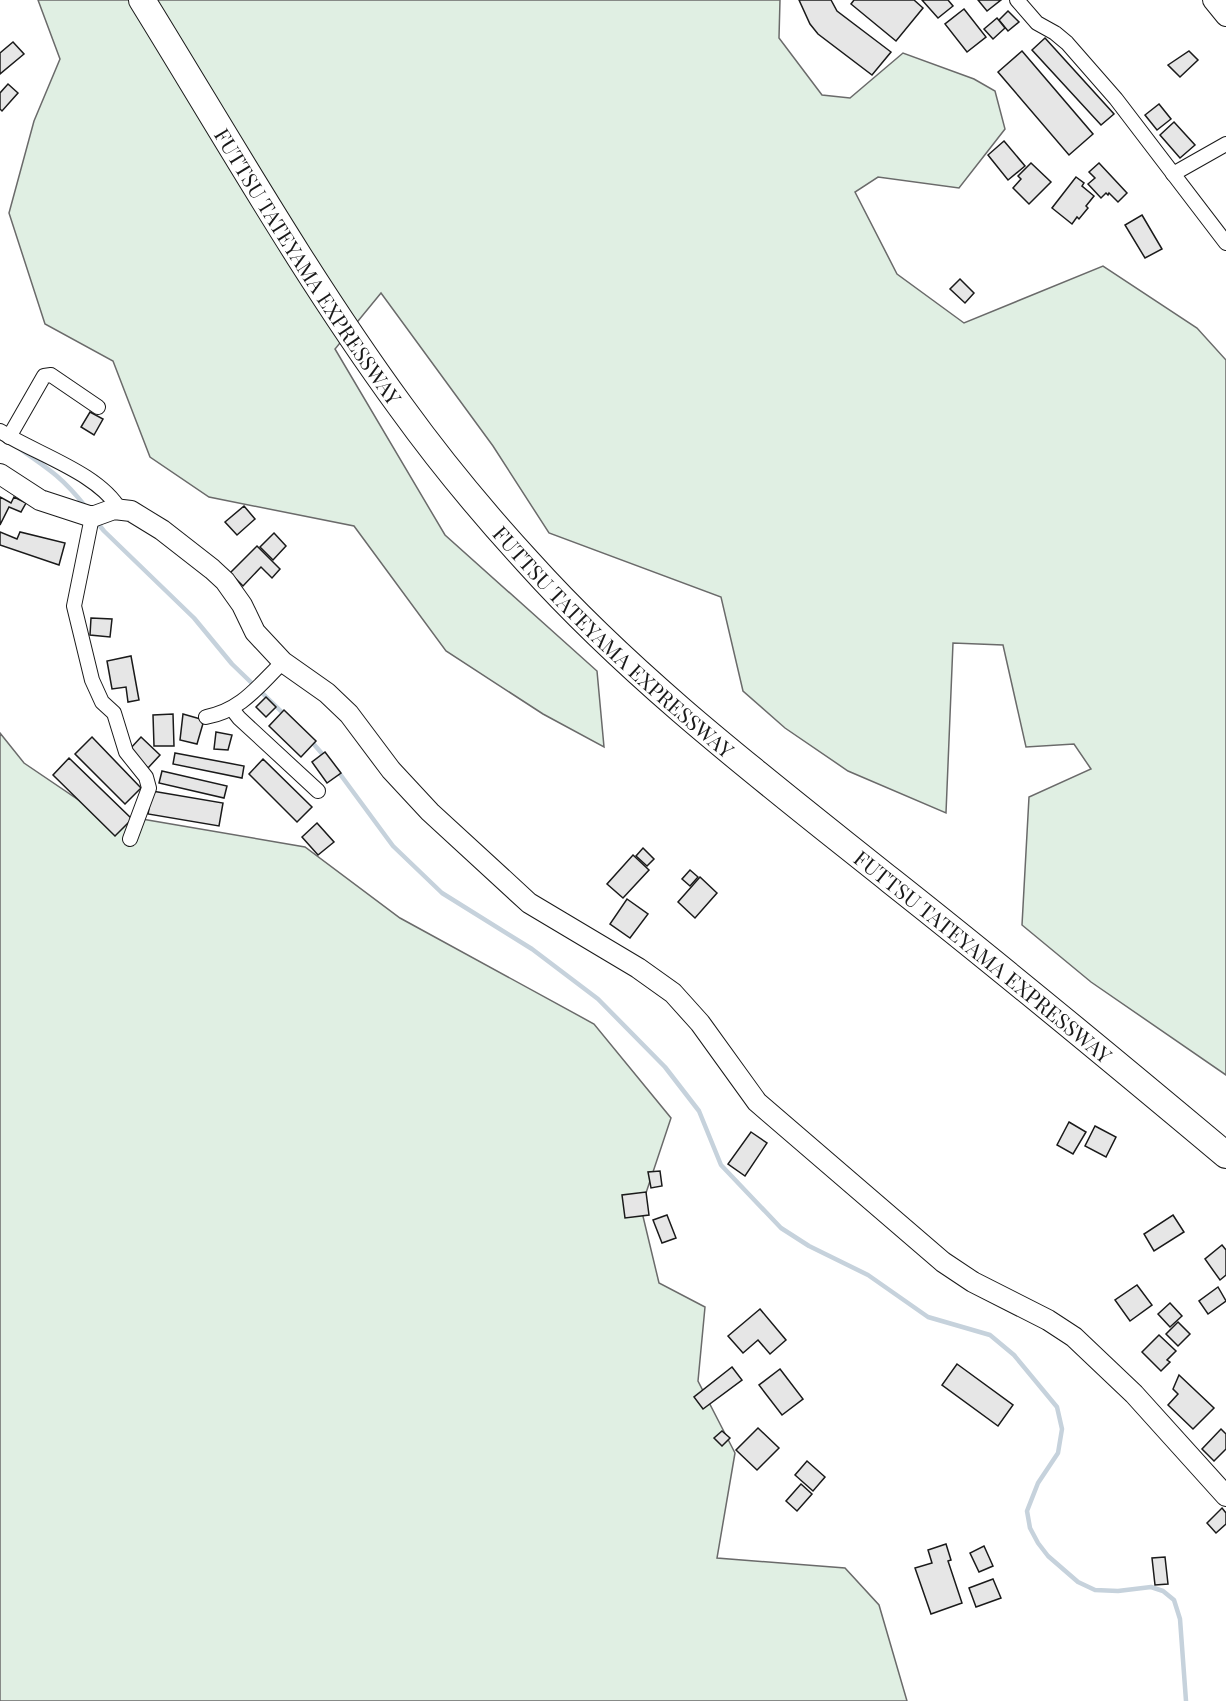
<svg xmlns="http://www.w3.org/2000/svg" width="1226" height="1701" viewBox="0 0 1226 1701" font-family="'Playfair Display',serif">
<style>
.green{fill:#e0efe3;stroke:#6a6a6a;stroke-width:1.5}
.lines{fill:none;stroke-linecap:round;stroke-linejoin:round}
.stream{stroke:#c6d2dc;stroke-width:4.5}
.building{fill:#e6e6e6;stroke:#1a1a1a;stroke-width:1.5}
.street-casing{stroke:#1a1a1a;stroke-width:16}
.secondary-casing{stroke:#1a1a1a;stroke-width:22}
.highway-casing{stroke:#1a1a1a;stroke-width:28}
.street{stroke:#fff;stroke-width:14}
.secondary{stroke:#fff;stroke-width:20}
.highway{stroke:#fff;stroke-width:26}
.labels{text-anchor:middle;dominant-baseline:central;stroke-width:4.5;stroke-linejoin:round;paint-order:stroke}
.street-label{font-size:21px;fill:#1a1a1a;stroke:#fff}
</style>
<rect width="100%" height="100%" fill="#fff"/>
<g class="green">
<path d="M 38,0 L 780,0 L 779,38 L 822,95 L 850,98 L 903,53 L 974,79 L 995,91 L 1005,129 L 959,188 L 878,177 L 855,192 L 897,274 L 964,323 L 1103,266 L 1197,328 L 1226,360 L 1226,1075 L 1091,982 L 1022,925 L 1029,797 L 1091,769 L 1074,744 L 1026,747 L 1003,645 L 953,643 L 946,813 L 848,771 L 785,728 L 743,691 L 721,597 L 549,533 L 493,446 L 381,293 L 335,349 L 445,535 L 597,671 L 604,747 L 543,714 L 446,651 L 354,526 L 209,497 L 150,457 L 113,361 L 45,324 L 9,213 L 34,121 L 60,59 Z"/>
<path d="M 0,733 L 24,763 L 95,811 L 305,847 L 400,918 L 594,1024 L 671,1118 L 641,1208 L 659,1283 L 705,1307 L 698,1381 L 735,1453 L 717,1558 L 845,1568 L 879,1605 L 907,1701 L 0,1701 Z"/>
</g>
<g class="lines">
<g class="stream">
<path d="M 20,449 C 49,469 63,478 85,506"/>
<path d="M 95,520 L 104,531 L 194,618 L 232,664 L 286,716"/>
<path d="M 311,741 L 325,757"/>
<path d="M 337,770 L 393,846 L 442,893 L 532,949 L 598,999 L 665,1067 L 699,1111 L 721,1165 L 781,1228 L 809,1246 L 868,1275 L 928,1317 L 990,1335 L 1014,1355 L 1057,1407 L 1062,1429 L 1058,1453 L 1038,1483 L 1027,1511 L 1030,1528 L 1038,1543 L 1048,1556 L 1078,1582 L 1095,1590 L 1118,1591 L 1151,1587 L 1163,1591 L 1174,1600 L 1180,1619 L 1186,1701"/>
</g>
</g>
<g class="building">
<path d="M 799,0 L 831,0 L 837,11 L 891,52 L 872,75 L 818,34 L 810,24 Z"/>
<path d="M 854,0 L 914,0 L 923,8 L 896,41 L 851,4 Z"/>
<path d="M 922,0 L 948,0 L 953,6 L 938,18 Z"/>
<path d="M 978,0 L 1001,0 L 987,11 Z"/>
<path d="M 964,9 L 986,37 L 967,52 L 945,24 Z"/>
<path d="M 1008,11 L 1019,22 L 1008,31 L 999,20 Z"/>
<path d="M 997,18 L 1005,28 L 993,39 L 984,29 Z"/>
<path d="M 1045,38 L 1114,114 L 1101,125 L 1032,50 Z"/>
<path d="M 13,42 L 24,54 L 0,74 L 0,53 Z"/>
<path d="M 1022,51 L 1093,134 L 1069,155 L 998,72 Z"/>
<path d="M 1189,51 L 1198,60 L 1180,77 L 1168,65 Z"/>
<path d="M 8,84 L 18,93 L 2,111 L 0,109 L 0,93 Z"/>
<path d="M 1159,104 L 1171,119 L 1157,130 L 1145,115 Z"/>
<path d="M 1174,122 L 1195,145 L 1180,158 L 1160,135 Z"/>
<path d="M 1004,141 L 1025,166 L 1008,180 L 988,155 Z"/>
<path d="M 1031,163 L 1051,182 L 1029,204 L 1013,188 L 1021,179 L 1018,176 Z"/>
<path d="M 1099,163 L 1127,193 L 1118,202 L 1109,193 L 1108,195 L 1106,193 L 1101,198 L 1088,184 L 1095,178 L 1089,172 Z"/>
<path d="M 1076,177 L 1084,183 L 1082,186 L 1094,196 L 1086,206 L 1088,208 L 1079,219 L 1077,217 L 1072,224 L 1052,208 Z"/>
<path d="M 1142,215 L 1162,249 L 1145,258 L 1125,225 Z"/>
<path d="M 960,279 L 974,293 L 965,303 L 950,289 Z"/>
<path d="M 90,412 L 103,419 L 94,435 L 81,427 Z"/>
<path d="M 0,497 L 11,503 L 14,497 L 26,503 L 21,512 L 9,507 L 0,525 Z"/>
<path d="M 244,506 L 255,519 L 237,535 L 225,522 Z"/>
<path d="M 0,532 L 17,539 L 20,532 L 65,543 L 59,565 L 0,545 Z"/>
<path d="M 274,533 L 286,546 L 273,560 L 260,547 Z"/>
<path d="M 257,546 L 280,569 L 272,578 L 261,567 L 243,586 L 230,573 Z"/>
<path d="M 91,618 L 112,619 L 110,637 L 90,635 Z"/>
<path d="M 131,656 L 139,700 L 128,702 L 126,687 L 112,689 L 107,661 Z"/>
<path d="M 266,697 L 276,707 L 266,717 L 256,707 Z"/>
<path d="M 284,710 L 316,741 L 301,757 L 269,726 Z"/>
<path d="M 173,714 L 174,746 L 154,746 L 153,715 Z"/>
<path d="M 183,714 L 204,720 L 197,744 L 180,740 Z"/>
<path d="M 216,732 L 232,735 L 228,750 L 214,749 Z"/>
<path d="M 92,737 L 141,788 L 125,804 L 75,754 Z"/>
<path d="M 141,737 L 160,755 L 148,768 L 129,750 Z"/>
<path d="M 325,752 L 341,773 L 327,783 L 312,762 Z"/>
<path d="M 175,753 L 244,766 L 242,778 L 173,764 Z"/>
<path d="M 69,758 L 132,819 L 115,836 L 53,775 Z"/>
<path d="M 263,759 L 312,807 L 297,822 L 249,774 Z"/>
<path d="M 162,771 L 227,786 L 224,798 L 159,783 Z"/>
<path d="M 152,791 L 223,803 L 219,826 L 148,814 Z"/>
<path d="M 317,823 L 334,842 L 318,855 L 302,837 Z"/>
<path d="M 643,848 L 654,859 L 647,866 L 636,856 Z"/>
<path d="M 633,855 L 649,870 L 623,898 L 607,884 Z"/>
<path d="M 690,870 L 698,877 L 690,886 L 682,879 Z"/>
<path d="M 700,877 L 717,893 L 695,918 L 678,902 Z"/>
<path d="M 627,899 L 648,914 L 630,938 L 610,924 Z"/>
<path d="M 1069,1122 L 1086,1132 L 1073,1154 L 1057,1145 Z"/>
<path d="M 1095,1126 L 1116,1137 L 1106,1157 L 1085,1146 Z"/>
<path d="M 751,1132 L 767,1143 L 745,1176 L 728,1164 Z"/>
<path d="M 660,1171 L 662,1186 L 651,1188 L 648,1172 Z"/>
<path d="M 646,1192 L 649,1215 L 625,1218 L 622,1195 Z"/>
<path d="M 667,1215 L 676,1238 L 662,1243 L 653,1220 Z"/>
<path d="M 1173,1215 L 1184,1232 L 1154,1251 L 1144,1234 Z"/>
<path d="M 1222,1245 L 1226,1250 L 1226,1275 L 1220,1280 L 1205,1259 Z"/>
<path d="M 1137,1285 L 1152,1305 L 1130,1321 L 1115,1300 Z"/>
<path d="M 1218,1287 L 1226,1301 L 1208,1314 L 1199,1301 Z"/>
<path d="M 1170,1303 L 1182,1316 L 1170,1327 L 1158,1314 Z"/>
<path d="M 760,1309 L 786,1340 L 770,1354 L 758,1340 L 743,1353 L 728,1336 Z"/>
<path d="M 1178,1322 L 1190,1334 L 1178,1346 L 1166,1334 Z"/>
<path d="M 1159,1335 L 1176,1351 L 1167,1360 L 1170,1362 L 1161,1371 L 1142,1352 Z"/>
<path d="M 957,1364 L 1013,1405 L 998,1426 L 942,1385 Z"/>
<path d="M 732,1367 L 742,1380 L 703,1409 L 694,1397 Z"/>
<path d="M 780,1369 L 803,1399 L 782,1415 L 759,1385 Z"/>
<path d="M 1179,1375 L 1214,1408 L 1193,1429 L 1168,1405 L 1178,1394 L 1173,1389 Z"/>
<path d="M 758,1428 L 779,1448 L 757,1470 L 736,1450 Z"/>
<path d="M 1221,1429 L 1226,1434 L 1226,1449 L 1214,1461 L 1202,1449 Z"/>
<path d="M 722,1431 L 730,1438 L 722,1446 L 714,1438 Z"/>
<path d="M 807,1461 L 825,1477 L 813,1491 L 795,1475 Z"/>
<path d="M 801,1484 L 812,1494 L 797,1511 L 786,1501 Z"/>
<path d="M 1222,1508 L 1226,1513 L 1226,1524 L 1216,1533 L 1207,1523 Z"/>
<path d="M 946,1544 L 951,1560 L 948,1561 L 962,1603 L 931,1614 L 915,1568 L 932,1563 L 928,1550 Z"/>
<path d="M 984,1546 L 993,1566 L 979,1572 L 970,1553 Z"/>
<path d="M 1165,1557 L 1168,1584 L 1155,1585 L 1152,1558 Z"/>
<path d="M 993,1579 L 1001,1598 L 976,1607 L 969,1588 Z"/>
</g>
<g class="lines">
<defs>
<g id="street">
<path d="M 1017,0 L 1037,23 L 1055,33 L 1067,43 L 1116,99 L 1226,243"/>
<path d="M 1173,174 L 1226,144"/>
<path d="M 0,431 C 36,454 99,473 120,510"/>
<path d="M 9,437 L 44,376 L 51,375 L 98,407"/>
<path d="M 92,517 L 74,606 L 92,680 L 102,702 L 114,713 L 126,752 L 146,777 L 149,788 L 130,839"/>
<path d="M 232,709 L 239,718 L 318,791"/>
<path d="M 206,717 C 242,710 258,686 283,662"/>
</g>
<g id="secondary">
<path d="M 1213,0 L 1226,16"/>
<path d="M 0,474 L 40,500 L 92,517 L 114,509 L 131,511 L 162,530 L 212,569 L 225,581 L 242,605 L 255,632 L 283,662 L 327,693 L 349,714 L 391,770 L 430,812 L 529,903 L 638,968 L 673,993 L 700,1023 L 757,1102 L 943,1262 L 973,1282 L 1048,1320 L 1074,1337 L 1134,1394 L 1226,1496"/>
</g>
<g id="highway">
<path id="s1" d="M 142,0 C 226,136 306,277 401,407 C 440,461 483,513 528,562 C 636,682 765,780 890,880 C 1004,970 1115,1062 1226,1155"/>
</g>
</defs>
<use href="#street" class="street-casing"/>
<use href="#secondary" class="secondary-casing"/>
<use href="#highway" class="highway-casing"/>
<use href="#street" class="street"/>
<use href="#secondary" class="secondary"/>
<use href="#highway" class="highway"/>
</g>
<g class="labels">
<g class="street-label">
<text stroke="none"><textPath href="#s1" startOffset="314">FUTTSU TATEYAMA EXPRESSWAY</textPath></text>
<text stroke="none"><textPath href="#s1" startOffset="800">FUTTSU TATEYAMA EXPRESSWAY</textPath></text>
<text stroke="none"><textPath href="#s1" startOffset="1286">FUTTSU TATEYAMA EXPRESSWAY</textPath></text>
</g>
</g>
</svg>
